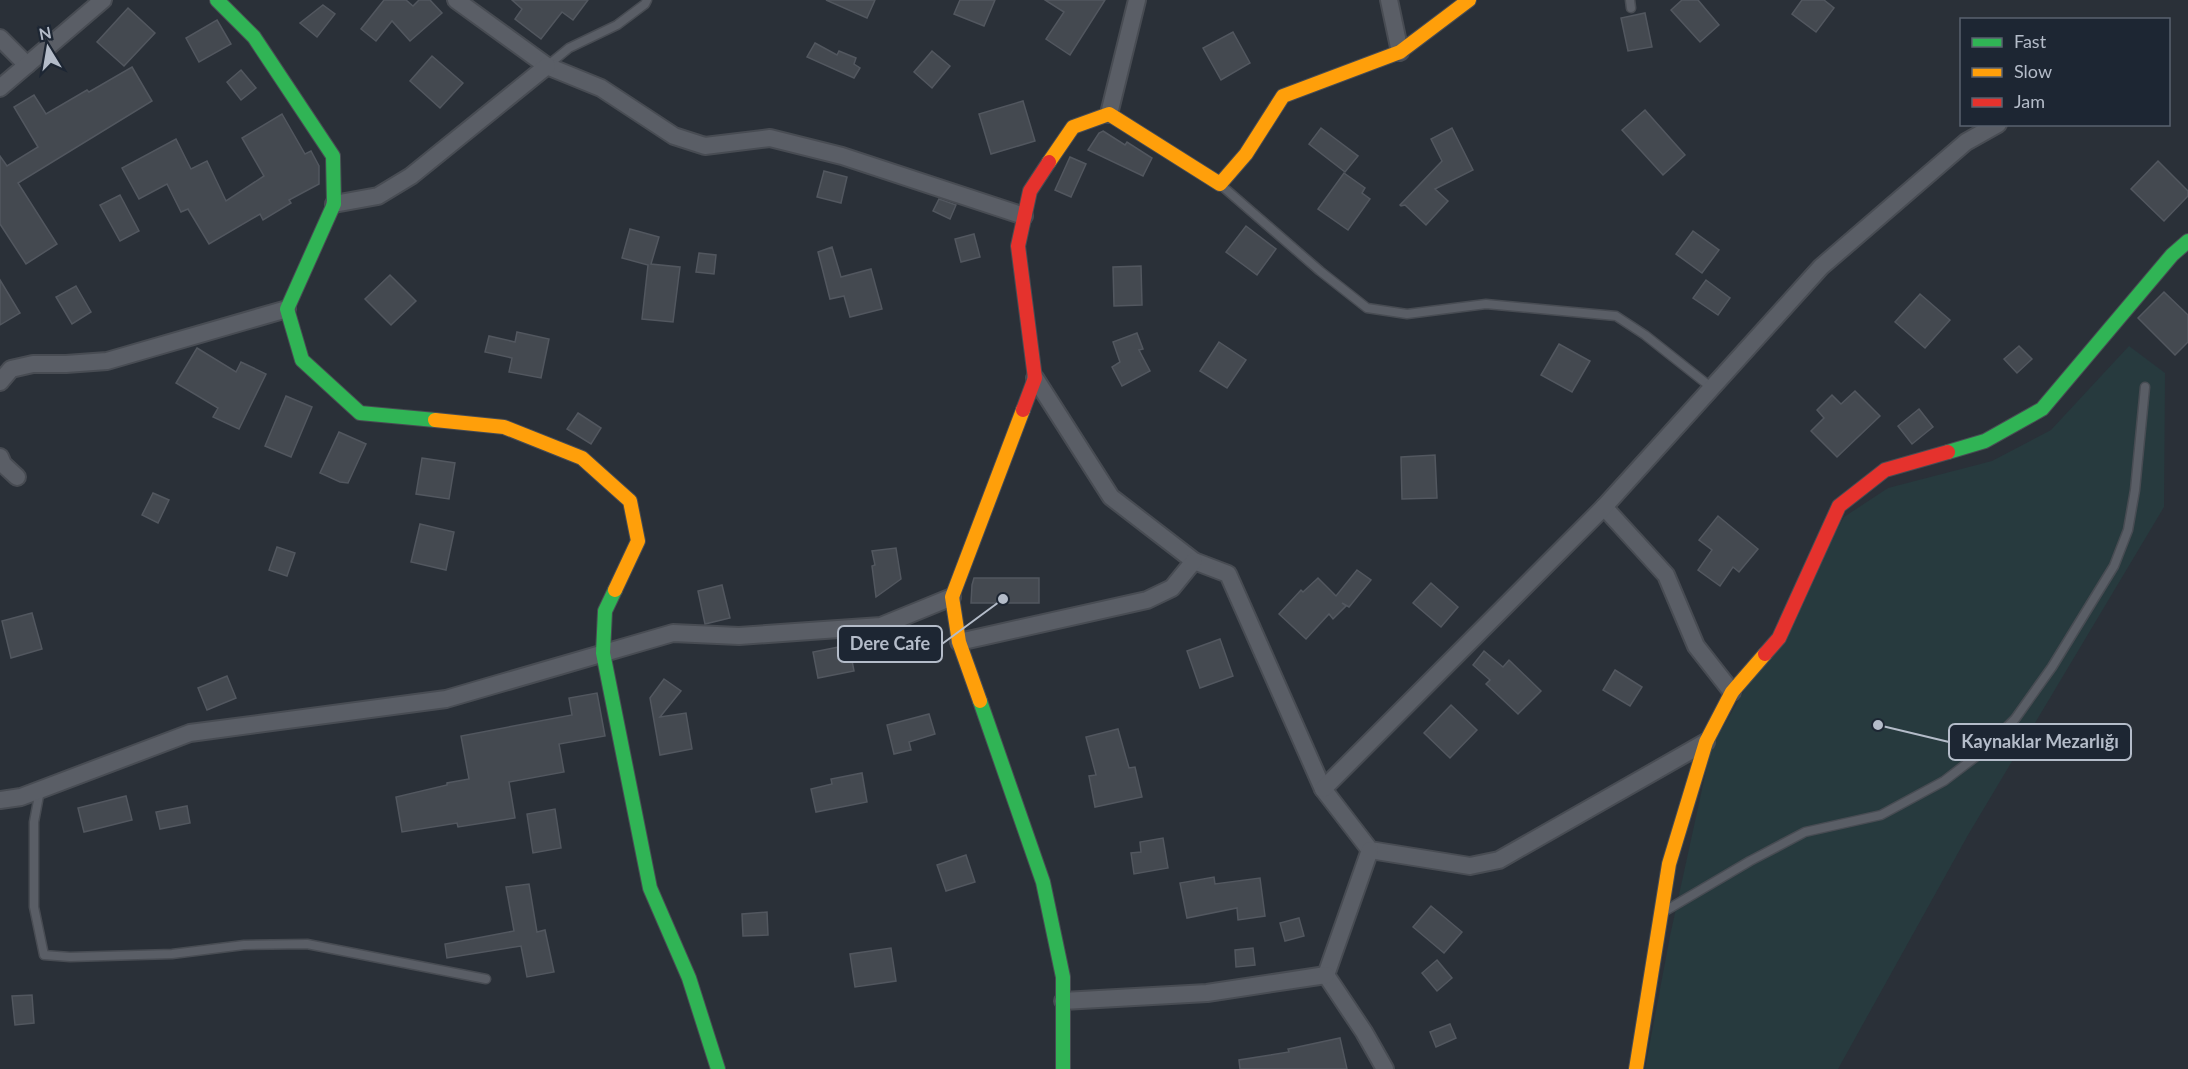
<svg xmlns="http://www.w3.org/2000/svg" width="2188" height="1069" viewBox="0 0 2188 1069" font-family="Lato,sans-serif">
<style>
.green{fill:#273a3e}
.building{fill:#444950;stroke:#52575f;stroke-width:1.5}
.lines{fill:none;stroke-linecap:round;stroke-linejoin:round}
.lane-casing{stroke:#484c53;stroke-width:11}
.street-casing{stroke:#484c53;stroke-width:20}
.fast-casing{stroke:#484c53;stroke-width:16}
.slow-casing{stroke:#484c53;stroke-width:16}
.jam-casing{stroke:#484c53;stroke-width:16}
.lane{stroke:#5a5e66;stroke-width:8}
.street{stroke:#5a5e66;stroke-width:16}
.fast{stroke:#30b455;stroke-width:14}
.slow{stroke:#ff9f0a;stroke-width:14}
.jam{stroke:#e5322d;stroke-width:14}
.leader{fill:none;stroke:#b4bcc9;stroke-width:2}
.callout-dot{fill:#b4bcc9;stroke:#1d2633;stroke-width:2}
.callout{fill:#1d2633;stroke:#b4bcc9;stroke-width:2}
.callout-label{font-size:18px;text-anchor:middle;font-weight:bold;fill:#b4bcc9}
</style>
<rect width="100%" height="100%" fill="#2a3038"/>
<path class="green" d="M 2129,346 L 2165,373 L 2164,507 L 1968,835 L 1838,1069 L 1645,1069 L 1670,936 L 1711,748 L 1844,517 L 1888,488 L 1992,461 L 2051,430 Z"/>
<g class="building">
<path d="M 384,0 L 406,0 L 413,6 L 419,0 L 430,0 L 442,13 L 410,41 L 392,21 L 376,41 L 361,29 Z"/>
<path d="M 512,0 L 588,0 L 573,20 L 562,12 L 541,39 L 515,19 L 522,9 Z"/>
<path d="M 826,0 L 875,0 L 867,18 Z"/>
<path d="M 960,0 L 995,0 L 984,26 L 954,14 Z"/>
<path d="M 1045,0 L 1105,0 L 1070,55 L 1046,39 L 1064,12 Z"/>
<path d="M 1682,0 L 1698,0 L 1719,25 L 1700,42 L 1671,10 Z"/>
<path d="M 1802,0 L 1824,0 L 1834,8 L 1816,32 L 1792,14 Z"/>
<path d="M 323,5 L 335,14 L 317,37 L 300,23 Z"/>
<path d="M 128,8 L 155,33 L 124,66 L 97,42 Z"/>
<path d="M 1645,13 L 1652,47 L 1628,51 L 1621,18 Z"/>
<path d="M 217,20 L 231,44 L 199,62 L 186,38 Z"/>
<path d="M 1233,32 L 1250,63 L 1221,80 L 1203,48 Z"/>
<path d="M 815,43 L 837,55 L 839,51 L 856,58 L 854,64 L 860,68 L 854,78 L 807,57 Z"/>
<path d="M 932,51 L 950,66 L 932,88 L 914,72 Z"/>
<path d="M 432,56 L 463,83 L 440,108 L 410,81 Z"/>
<path d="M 132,67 L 152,101 L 18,183 L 57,244 L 26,264 L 0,224 L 0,156 L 7,166 L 38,147 L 14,107 L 34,95 L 46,114 L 87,90 L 89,92 Z"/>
<path d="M 241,70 L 256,88 L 241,100 L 227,82 Z"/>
<path d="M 1023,101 L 1035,141 L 991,154 L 979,114 Z"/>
<path d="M 1645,110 L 1685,155 L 1663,175 L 1622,130 Z"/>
<path d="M 282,114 L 305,154 L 311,151 L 319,166 L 319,184 L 289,200 L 291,203 L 263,220 L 260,214 L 209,244 L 188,209 L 181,212 L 167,184 L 139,199 L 122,168 L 176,139 L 191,169 L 207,161 L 226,201 L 264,176 L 242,138 Z"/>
<path d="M 1321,128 L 1358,156 L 1345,172 L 1309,144 Z"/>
<path d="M 1452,128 L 1473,170 L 1435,189 L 1448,201 L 1426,225 L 1405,205 L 1401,206 L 1400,205 L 1442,161 L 1431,139 Z"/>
<path d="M 1103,131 L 1125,145 L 1127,142 L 1152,158 L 1143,176 L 1088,150 L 1099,133 Z"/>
<path d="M 1070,157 L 1086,164 L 1071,197 L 1055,190 Z"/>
<path d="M 2158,161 L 2188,191 L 2188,196 L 2164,221 L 2131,189 Z"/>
<path d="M 824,171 L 847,177 L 841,203 L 817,197 Z"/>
<path d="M 1344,173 L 1365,188 L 1362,193 L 1370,199 L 1348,230 L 1318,209 Z"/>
<path d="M 120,195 L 139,231 L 120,241 L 100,205 Z"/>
<path d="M 939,199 L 956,205 L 950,219 L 933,211 Z"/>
<path d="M 1246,226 L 1276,249 L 1257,275 L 1226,252 Z"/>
<path d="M 630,229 L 659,237 L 651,264 L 680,267 L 673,322 L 642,319 L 648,265 L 622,258 Z"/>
<path d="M 1693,231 L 1719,250 L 1702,273 L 1676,254 Z"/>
<path d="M 974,234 L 980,257 L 961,262 L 955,239 Z"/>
<path d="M 832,247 L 841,277 L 871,269 L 882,309 L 850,317 L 844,296 L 830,299 L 818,252 Z"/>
<path d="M 699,253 L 716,255 L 714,274 L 696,272 Z"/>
<path d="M 1141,266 L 1142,305 L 1114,306 L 1113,267 Z"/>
<path d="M 390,275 L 416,301 L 391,325 L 365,299 Z"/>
<path d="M 0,280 L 20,313 L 0,325 Z"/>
<path d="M 1706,280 L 1730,298 L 1718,315 L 1693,298 Z"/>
<path d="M 76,286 L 91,312 L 72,324 L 56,297 Z"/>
<path d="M 2164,292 L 2188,315 L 2188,342 L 2175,355 L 2138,318 Z"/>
<path d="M 1920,294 L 1950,320 L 1925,348 L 1895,322 Z"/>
<path d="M 517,332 L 549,339 L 541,378 L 509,372 L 512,358 L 485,352 L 489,336 L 515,342 Z"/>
<path d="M 1137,333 L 1143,349 L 1139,350 L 1150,371 L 1122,386 L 1112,367 L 1120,362 L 1113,342 Z"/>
<path d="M 1219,342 L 1246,360 L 1227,388 L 1200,371 Z"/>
<path d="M 1559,344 L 1590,361 L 1572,392 L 1541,375 Z"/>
<path d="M 2019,346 L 2032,359 L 2017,373 L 2004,359 Z"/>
<path d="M 197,348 L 236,372 L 241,362 L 266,374 L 239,429 L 213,417 L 218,408 L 176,383 Z"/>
<path d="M 1855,391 L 1880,416 L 1837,457 L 1811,431 L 1824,418 L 1817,410 L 1832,395 L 1841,404 Z"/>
<path d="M 286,396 L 312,407 L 291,457 L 265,446 Z"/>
<path d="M 1919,409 L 1933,427 L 1912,444 L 1898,426 Z"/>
<path d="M 578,413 L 601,428 L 591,444 L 567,429 Z"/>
<path d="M 339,432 L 366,444 L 348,483 L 340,482 L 320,473 Z"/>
<path d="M 1435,455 L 1437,498 L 1402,499 L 1401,457 Z"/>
<path d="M 422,458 L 455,463 L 449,499 L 416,494 Z"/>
<path d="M 153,493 L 169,500 L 158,523 L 142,515 Z"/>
<path d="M 1718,516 L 1758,549 L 1739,572 L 1733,567 L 1720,586 L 1698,570 L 1712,550 L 1699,540 Z"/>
<path d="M 420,524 L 454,532 L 446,570 L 411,562 Z"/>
<path d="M 277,547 L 295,553 L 287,576 L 269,570 Z"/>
<path d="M 896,548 L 901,579 L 876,597 L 872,566 L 875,565 L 872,551 Z"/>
<path d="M 1357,570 L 1371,580 L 1349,607 L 1342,603 L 1346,606 L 1333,619 L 1329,614 L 1306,639 L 1279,614 L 1301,590 L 1303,592 L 1318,578 L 1336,596 Z"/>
<path d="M 974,578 L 1039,578 L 1039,603 L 971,603 L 972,585 Z"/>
<path d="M 1431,583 L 1458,607 L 1441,627 L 1413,603 Z"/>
<path d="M 722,585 L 730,618 L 705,624 L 698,591 Z"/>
<path d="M 32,613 L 42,649 L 11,658 L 2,621 Z"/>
<path d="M 1220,639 L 1233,676 L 1200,688 L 1187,651 Z"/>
<path d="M 849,645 L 854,671 L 818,678 L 813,652 Z"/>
<path d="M 1484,651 L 1503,667 L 1509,660 L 1541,691 L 1518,714 L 1486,684 L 1490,680 L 1473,665 Z"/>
<path d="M 1615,670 L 1642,687 L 1630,706 L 1603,690 Z"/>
<path d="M 227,676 L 236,698 L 207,710 L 198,688 Z"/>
<path d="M 664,679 L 681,691 L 660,717 L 686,713 L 692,749 L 660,755 L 650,698 Z"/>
<path d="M 597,693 L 605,736 L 559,744 L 564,772 L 509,782 L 515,818 L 458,827 L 457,823 L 402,832 L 396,797 L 447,785 L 447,783 L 469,779 L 461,736 L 572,715 L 569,698 Z"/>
<path d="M 1451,705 L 1477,730 L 1450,758 L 1424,733 Z"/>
<path d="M 929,714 L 935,734 L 909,742 L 911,750 L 894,754 L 887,725 Z"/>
<path d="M 1118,729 L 1129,768 L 1135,767 L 1142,797 L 1095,807 L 1089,776 L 1096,775 L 1086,737 Z"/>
<path d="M 862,773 L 867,802 L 816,812 L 811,789 L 832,784 L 831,779 Z"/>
<path d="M 126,796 L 132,820 L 84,832 L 78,808 Z"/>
<path d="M 187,806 L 190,823 L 160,829 L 156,812 Z"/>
<path d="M 555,809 L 561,848 L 533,853 L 527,814 Z"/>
<path d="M 1163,838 L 1168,868 L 1134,874 L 1131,853 L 1141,852 L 1140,842 Z"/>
<path d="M 966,855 L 975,882 L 946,891 L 937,865 Z"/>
<path d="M 1214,877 L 1215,884 L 1260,878 L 1265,916 L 1238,920 L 1237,908 L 1187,918 L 1180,883 Z"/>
<path d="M 529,884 L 537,932 L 545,930 L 554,972 L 527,977 L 521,946 L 447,958 L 445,944 L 514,931 L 506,887 Z"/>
<path d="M 1431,906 L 1462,932 L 1444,953 L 1413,927 Z"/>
<path d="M 767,912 L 768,935 L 743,936 L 742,914 Z"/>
<path d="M 1299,918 L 1304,936 L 1285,941 L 1280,923 Z"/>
<path d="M 891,948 L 896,981 L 855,987 L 850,954 Z"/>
<path d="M 1253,948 L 1255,965 L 1236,967 L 1235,950 Z"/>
<path d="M 1437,960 L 1452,978 L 1437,991 L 1422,973 Z"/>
<path d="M 32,995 L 34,1023 L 15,1025 L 12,996 Z"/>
<path d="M 1450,1024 L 1456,1038 L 1436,1047 L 1430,1032 Z"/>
<path d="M 1340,1038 L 1347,1069 L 1240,1069 L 1239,1060 L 1289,1052 L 1288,1049 Z"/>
</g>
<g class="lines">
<defs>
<g id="lane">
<path d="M 1630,0 L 1631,8"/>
<path d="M 547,66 L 569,48 L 617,25 L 645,4 L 647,0"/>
<path d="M 1222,186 L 1320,271 L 1367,308 L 1407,314 L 1486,304 L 1616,316 L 1645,335 L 1712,388"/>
<path d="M 40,790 L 34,822 L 34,907 L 44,955 L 70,957 L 172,954 L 244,945 L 307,944 L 486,979"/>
<path d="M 1665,911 L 1750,861 L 1805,832 L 1881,815 L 1944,781 L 1982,752 L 2015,719 L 2052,667 L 2114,566 L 2128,530 L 2135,490 L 2145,387"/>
</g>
<g id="street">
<path d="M 456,0 L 547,66 L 601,88 L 674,136 L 705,146 L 770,138 L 842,156 L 1024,216"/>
<path d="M 1389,0 L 1400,52"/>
<path d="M 0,38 L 27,65"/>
<path d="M 0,88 L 103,0"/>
<path d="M 1109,114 L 1137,0"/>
<path d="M 334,204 L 378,196 L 411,176 L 547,66"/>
<path d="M 1035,378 L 1111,497 L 1194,561 L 1228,574 L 1323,789 L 1370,850 L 1470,866 L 1499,860 L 1706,742"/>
<path d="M 0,382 L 11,369 L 33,364 L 66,364 L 107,361 L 287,309"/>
<path d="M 0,457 L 3,464 L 17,477"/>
<path d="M 1604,507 L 1666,575 L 1696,646 L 1732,692"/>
<path d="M 959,642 L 1147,600 L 1172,588 L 1194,561"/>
<path d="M 1323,789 L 1604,507 L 1821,267 L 1966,142 L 1998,124"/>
<path d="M 0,800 L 21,797 L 190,733 L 446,699 L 673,633 L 739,636 L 881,626 L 952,597"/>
<path d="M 1326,975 L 1370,850"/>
<path d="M 1326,975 L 1364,1032 L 1385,1069"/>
<path d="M 1063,1001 L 1207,993 L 1326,975"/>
</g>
<g id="fast">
<path d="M 217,0 L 254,37 L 333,156 L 334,204 L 287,309 L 302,360 L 360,413 L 435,420"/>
<path d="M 1948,452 L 1985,441 L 2042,409 L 2172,255 L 2188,241"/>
<path d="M 615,590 L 605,611 L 603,653 L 650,888 L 689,978 L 718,1069"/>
<path d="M 980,701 L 1043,882 L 1063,977 L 1063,1069"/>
</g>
<g id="slow">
<path d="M 1049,162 L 1073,127 L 1109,114 L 1220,184 L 1246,154 L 1283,96 L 1400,52 L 1469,0"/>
<path d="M 435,420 L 504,427 L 582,458 L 630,501 L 638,541 L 615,590"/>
<path d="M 980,701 L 959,642 L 952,597 L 1023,410"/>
<path d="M 1636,1069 L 1669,864 L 1706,742 L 1732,692 L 1765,654"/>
</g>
<g id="jam">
<path d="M 1023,410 L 1035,378 L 1018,246 L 1030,191 L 1049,162"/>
<path d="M 1765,654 L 1779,638 L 1839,506 L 1885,470 L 1948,452"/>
</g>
</defs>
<use href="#lane" class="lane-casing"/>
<use href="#street" class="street-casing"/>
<use href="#fast" class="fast-casing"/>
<use href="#slow" class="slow-casing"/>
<use href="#jam" class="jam-casing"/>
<use href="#lane" class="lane"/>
<use href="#street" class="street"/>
<use href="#fast" class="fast"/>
<use href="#slow" class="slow"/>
<use href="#jam" class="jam"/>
</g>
<path class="leader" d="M1003 599L942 644M1878 725L1949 742"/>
<g class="callout-dot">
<circle cx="1003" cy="599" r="6"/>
<circle cx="1878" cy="725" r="6"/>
</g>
<g class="callout">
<rect x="838" y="626" width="104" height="36" rx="6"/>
<rect x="1949" y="724" width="182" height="36" rx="6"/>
</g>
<g class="callout-label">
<text x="890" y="650">Dere Cafe</text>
<text x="2040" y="748">Kaynaklar Mezarlığı</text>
</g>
<rect x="1960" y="18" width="210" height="108" fill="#1d2633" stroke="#59626f" stroke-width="1.5"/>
<rect x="1972" y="38" width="30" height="9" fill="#30b455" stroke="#59626f" stroke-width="1.5"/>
<text x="2014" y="48" font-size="18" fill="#b4bcc9">Fast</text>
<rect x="1972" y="68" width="30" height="9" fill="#ff9f0a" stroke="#59626f" stroke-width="1.5"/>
<text x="2014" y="78" font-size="18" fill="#b4bcc9">Slow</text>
<rect x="1972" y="98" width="30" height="9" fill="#e5322d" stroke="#59626f" stroke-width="1.5"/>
<text x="2014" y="108" font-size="18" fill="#b4bcc9">Jam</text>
<g transform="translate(48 48) rotate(349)" stroke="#1d2633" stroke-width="4.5" paint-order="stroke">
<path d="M0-4.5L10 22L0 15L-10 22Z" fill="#b4bcc9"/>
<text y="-9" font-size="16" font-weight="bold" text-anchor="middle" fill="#b4bcc9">N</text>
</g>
</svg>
